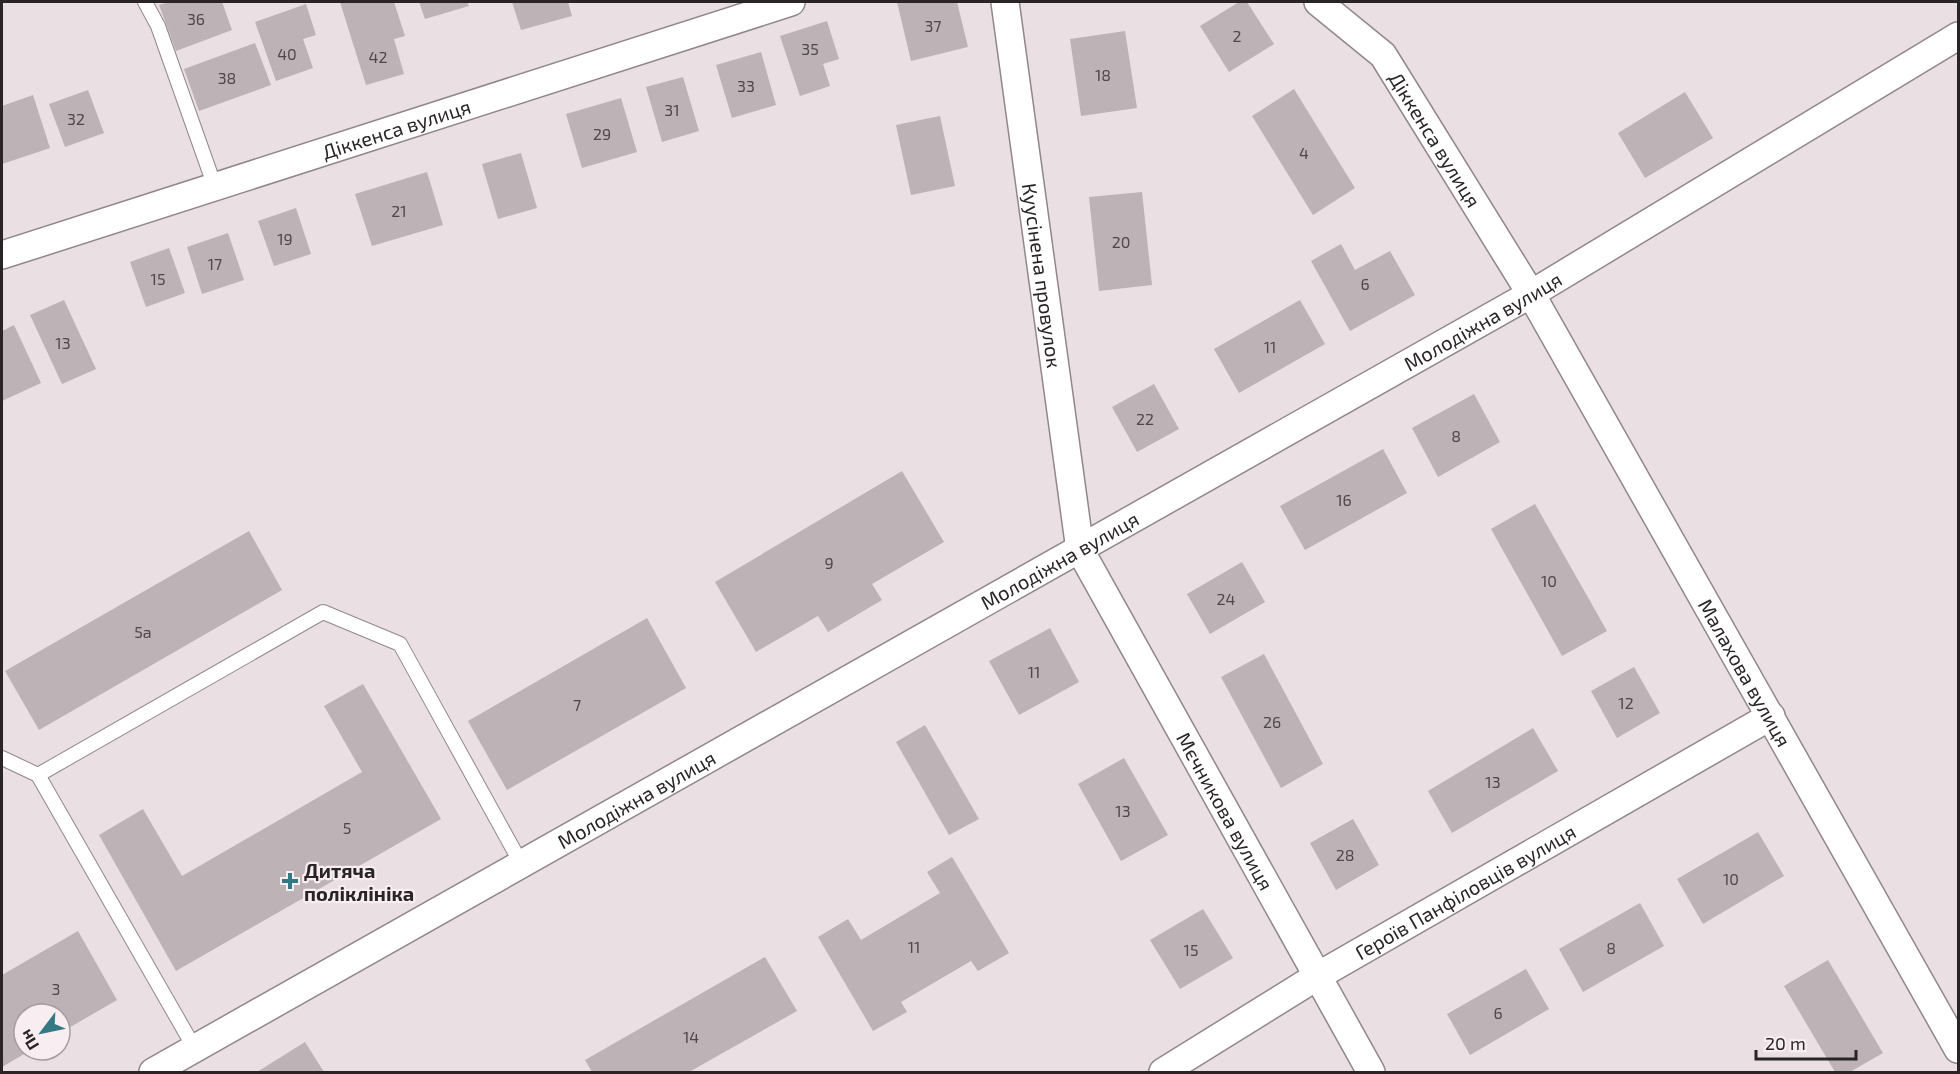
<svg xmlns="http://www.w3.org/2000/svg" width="1960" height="1074" viewBox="0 0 1960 1074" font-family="'Exo 2',sans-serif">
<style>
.building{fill:#bdb2b5}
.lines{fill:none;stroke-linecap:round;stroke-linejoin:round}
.service-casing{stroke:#91878a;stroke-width:16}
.minor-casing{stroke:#91878a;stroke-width:30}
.service{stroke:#fff;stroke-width:14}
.minor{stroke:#fff;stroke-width:27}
.poi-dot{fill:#327984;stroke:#f8edf0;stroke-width:2}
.labels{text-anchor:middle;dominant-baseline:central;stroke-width:4.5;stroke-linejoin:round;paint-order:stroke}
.number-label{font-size:16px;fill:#4e484a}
.street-label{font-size:20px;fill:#292526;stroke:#f8edf0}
.poi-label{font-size:20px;font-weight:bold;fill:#292526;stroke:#f8edf0;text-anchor:start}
</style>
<rect width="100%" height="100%" fill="#eadfe2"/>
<g class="building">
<path d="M 169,2 L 222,2 L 232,30 L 176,51 L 159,5 Z"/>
<path d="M 340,2 L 394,2 L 405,36 L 394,39 L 404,74 L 366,85 Z"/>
<path d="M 419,2 L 467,2 L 469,6 L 425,19 Z"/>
<path d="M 512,2 L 568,2 L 572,16 L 521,30 Z"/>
<path d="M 897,2 L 957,2 L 968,47 L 911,61 Z"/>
<path d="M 1239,2 L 1247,2 L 1274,44 L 1229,72 L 1200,26 Z"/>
<path d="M 306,4 L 316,35 L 303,39 L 313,68 L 276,81 L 255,22 Z"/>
<path d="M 827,21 L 839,59 L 823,64 L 830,86 L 800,96 L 780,36 Z"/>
<path d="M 1125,31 L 1137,108 L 1081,116 L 1070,39 Z"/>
<path d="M 255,43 L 271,85 L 199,111 L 184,69 Z"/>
<path d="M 761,52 L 776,105 L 732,118 L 716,65 Z"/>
<path d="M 683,77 L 699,131 L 662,142 L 646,87 Z"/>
<path d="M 1294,89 L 1355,188 L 1313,215 L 1252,116 Z"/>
<path d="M 88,90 L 104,133 L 65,147 L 49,104 Z"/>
<path d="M 1685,92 L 1713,138 L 1645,178 L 1618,133 Z"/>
<path d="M 33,95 L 50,148 L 2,164 L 2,106 Z"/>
<path d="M 621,98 L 637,152 L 582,168 L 566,114 Z"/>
<path d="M 940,116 L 955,186 L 911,195 L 896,125 Z"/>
<path d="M 521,153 L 537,208 L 498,219 L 482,164 Z"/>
<path d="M 427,172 L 443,225 L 372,246 L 355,194 Z"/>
<path d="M 1142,192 L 1152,285 L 1099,291 L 1089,197 Z"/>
<path d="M 296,208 L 311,254 L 274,266 L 258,221 Z"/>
<path d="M 228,233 L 244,280 L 202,294 L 187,247 Z"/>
<path d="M 1341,244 L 1355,270 L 1390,251 L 1415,295 L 1350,331 L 1311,261 Z"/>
<path d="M 169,248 L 185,293 L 146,307 L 130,262 Z"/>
<path d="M 64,300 L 96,369 L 62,384 L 30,315 Z"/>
<path d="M 1300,300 L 1325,344 L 1239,393 L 1214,349 Z"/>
<path d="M 14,325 L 41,383 L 2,401 L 2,331 Z"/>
<path d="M 1154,384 L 1179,429 L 1137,452 L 1112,407 Z"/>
<path d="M 1474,394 L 1500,442 L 1438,477 L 1412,428 Z"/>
<path d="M 1383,449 L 1407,493 L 1305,550 L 1280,506 Z"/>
<path d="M 902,471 L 944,542 L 872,584 L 882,600 L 828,632 L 818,616 L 756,652 L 715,582 Z"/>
<path d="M 1535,504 L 1607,631 L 1562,656 L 1491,529 Z"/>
<path d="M 249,531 L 282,590 L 39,730 L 5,671 Z"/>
<path d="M 1242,562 L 1265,602 L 1210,634 L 1187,594 Z"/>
<path d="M 647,618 L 686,688 L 507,790 L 468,721 Z"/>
<path d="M 1050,628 L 1079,682 L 1019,715 L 989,661 Z"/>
<path d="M 1264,654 L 1323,764 L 1281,788 L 1221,677 Z"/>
<path d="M 1634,667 L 1660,713 L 1617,738 L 1591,691 Z"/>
<path d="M 363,684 L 441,819 L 176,971 L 99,835 L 143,809 L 182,876 L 362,772 L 324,706 Z"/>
<path d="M 925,725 L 979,819 L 949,835 L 896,742 Z"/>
<path d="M 1533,728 L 1558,771 L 1452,833 L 1428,791 Z"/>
<path d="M 1124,758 L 1168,835 L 1121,861 L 1078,784 Z"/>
<path d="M 1353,819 L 1379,865 L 1336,890 L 1310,843 Z"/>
<path d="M 1758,832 L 1784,876 L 1703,924 L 1677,879 Z"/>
<path d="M 952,857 L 1009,953 L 978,971 L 971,961 L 901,1002 L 907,1012 L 873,1031 L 818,937 L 848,919 L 861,940 L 940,893 L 927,872 Z"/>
<path d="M 1640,903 L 1664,946 L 1583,992 L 1559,949 Z"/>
<path d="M 1203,909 L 1233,958 L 1180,989 L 1150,940 Z"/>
<path d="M 78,931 L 117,1000 L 60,1033 L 60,1014 L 24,1014 L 24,1050 L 31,1050 L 2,1067 L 2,975 Z"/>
<path d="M 765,957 L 797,1011 L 689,1072 L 592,1072 L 585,1060 Z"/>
<path d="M 1828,960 L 1883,1053 L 1850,1072 L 1835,1072 L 1784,986 Z"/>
<path d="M 1526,969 L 1549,1009 L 1470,1055 L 1447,1014 Z"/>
<path d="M 305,1042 L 324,1072 L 257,1072 Z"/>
</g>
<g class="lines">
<defs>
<g id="service">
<path d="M 145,2 L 158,26 L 215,187"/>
<path d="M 2,758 L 38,775 L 195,1049"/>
<path d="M 38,775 L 323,612 L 400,644 L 522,865"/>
</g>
<g id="minor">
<path id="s1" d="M 1005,2 L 1080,550 L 1371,1072"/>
<path id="s2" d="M 1318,2 L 1383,55 L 1531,294 L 1958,1049"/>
<path id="s3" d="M 2,255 L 791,2"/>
<path id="s4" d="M 153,1072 L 1531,294 L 1958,36"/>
<path id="s5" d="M 1163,1072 L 1316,977 L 1771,716"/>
</g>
</defs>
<use href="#service" class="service-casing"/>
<use href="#minor" class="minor-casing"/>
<use href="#service" class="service"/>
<use href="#minor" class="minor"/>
</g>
<path class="poi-dot" d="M287 872h6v6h6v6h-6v6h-6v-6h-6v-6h6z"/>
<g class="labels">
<g class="number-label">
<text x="196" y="18">36</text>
<text x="933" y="25">37</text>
<text x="1237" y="35">2</text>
<text x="810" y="48">35</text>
<text x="287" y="53">40</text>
<text x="378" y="56">42</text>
<text x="1103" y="74">18</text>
<text x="227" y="77">38</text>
<text x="746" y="85">33</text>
<text x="672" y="109">31</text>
<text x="76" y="118">32</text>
<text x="602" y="133">29</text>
<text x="1304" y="152">4</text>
<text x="399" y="210">21</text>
<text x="285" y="238">19</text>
<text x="1121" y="241">20</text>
<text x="215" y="263">17</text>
<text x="158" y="278">15</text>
<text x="1365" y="283">6</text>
<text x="63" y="342">13</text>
<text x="1270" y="346">11</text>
<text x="1145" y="418">22</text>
<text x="1456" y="435">8</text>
<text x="1344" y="499">16</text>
<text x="829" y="562">9</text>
<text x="1549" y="580">10</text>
<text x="1226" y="598">24</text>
<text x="143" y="631">5а</text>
<text x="1034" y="671">11</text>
<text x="1626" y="702">12</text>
<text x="577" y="704">7</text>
<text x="1272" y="721">26</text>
<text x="1493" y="781">13</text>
<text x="1123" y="810">13</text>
<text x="347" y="827">5</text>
<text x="1345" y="854">28</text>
<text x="1731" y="878">10</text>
<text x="914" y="946">11</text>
<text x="1611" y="947">8</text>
<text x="1191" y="949">15</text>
<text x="56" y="988">3</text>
<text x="1498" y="1012">6</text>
<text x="691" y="1036">14</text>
</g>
<g class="street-label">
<text stroke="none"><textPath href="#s3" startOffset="414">Діккенса вулиця</textPath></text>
<text stroke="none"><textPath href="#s2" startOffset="183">Діккенса вулиця</textPath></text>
<text stroke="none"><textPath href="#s1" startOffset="276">Куусінена провулок</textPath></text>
<text stroke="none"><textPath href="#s4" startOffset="1527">Молодіжна вулиця</textPath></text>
<text stroke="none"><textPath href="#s4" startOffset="1041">Молодіжна вулиця</textPath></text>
<text stroke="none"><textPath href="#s2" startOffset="800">Малахова вулиця</textPath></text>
<text stroke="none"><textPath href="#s4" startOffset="555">Молодіжна вулиця</textPath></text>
<text stroke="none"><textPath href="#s1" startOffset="852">Мєчникова вулиця</textPath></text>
<text stroke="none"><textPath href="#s5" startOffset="352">Героїв Панфіловців вулиця</textPath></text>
</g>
<g class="poi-label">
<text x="304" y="870">Дитяча<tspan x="304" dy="23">поліклініка</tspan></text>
</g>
</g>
<rect width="1960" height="1074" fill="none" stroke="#292526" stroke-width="6"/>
<g transform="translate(42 1032) rotate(238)"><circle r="28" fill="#f8edf0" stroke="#a59d9f" stroke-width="1.5"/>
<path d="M0-4.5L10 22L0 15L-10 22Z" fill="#327984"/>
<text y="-9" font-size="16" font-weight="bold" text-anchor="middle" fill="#292526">Пн</text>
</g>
<path d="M1756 1050v9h100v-9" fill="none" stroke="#292526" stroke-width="3"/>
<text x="1765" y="1050" font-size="18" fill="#292526" stroke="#f8edf0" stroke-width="4.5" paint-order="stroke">20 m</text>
</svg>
